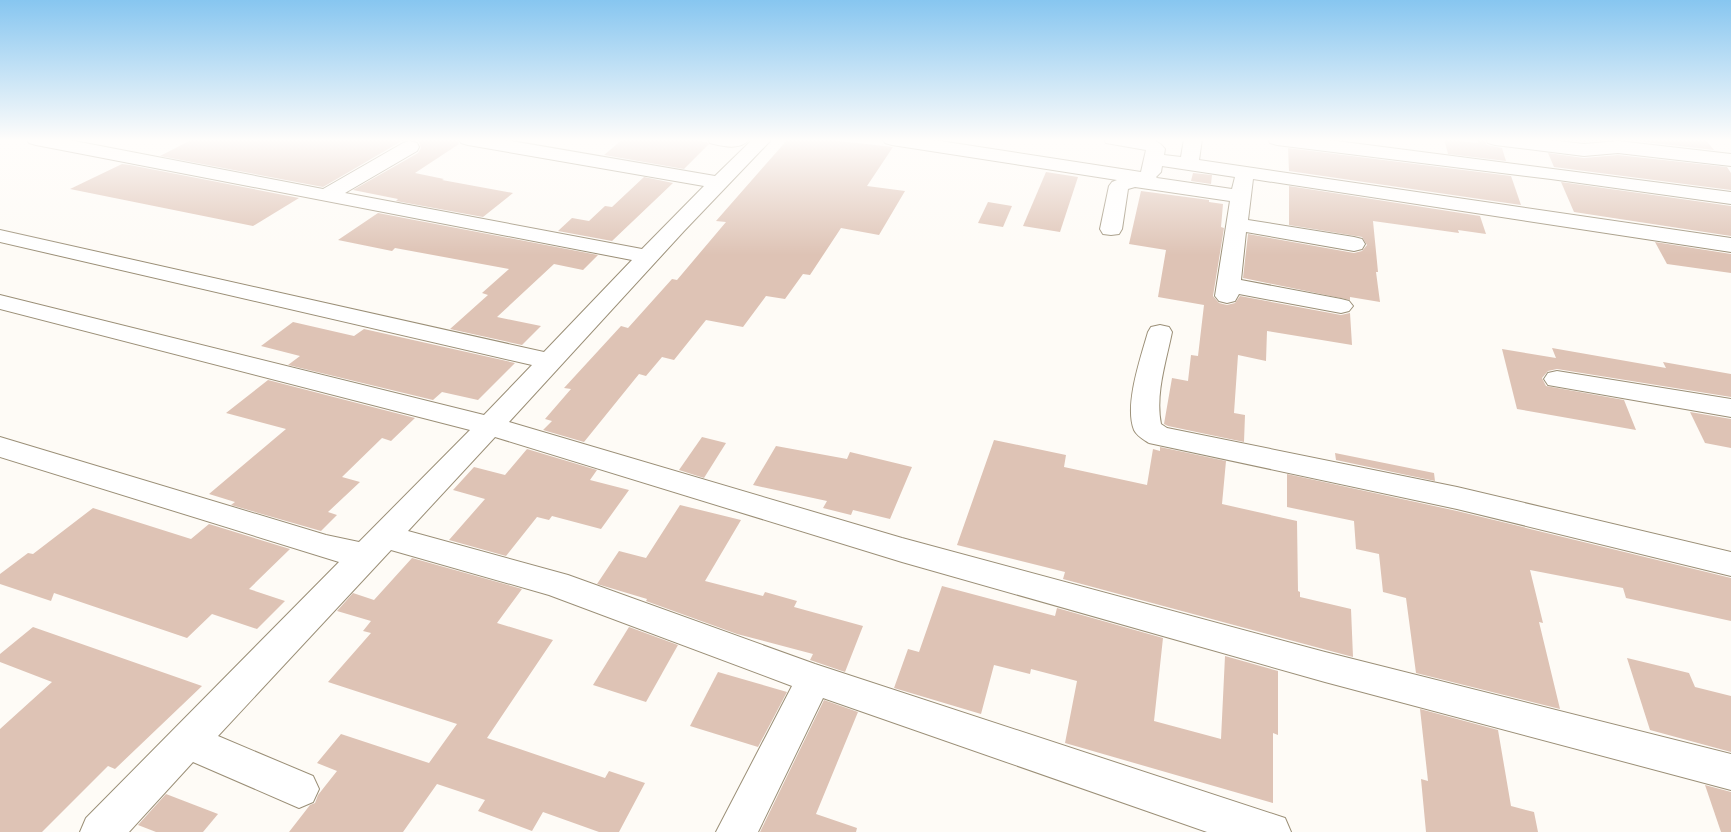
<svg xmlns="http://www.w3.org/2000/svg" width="1731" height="832" viewBox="0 0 1731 832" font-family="Commissioner,sans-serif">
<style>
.building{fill:#dec3b5}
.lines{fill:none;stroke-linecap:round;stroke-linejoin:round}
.minor-casing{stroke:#9b8f77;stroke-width:2}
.minor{fill:#fff;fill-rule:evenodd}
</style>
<rect width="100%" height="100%" fill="#fefbf6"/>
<g class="building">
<path d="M 193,139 L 457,139 L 459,144 L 415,173 L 444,179 L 442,180 L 513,193 L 483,217 L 396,201 L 398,199 L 353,190 L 418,153 L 421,148 L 419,142 L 411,139 L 402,141 L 323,187 L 160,156 Z"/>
<path d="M 623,139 L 687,139 L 707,142 L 709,144 L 684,169 L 604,155 Z"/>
<path d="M 788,139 L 821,139 L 893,147 L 867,186 L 905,191 L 879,235 L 841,228 L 810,275 L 803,274 L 785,299 L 766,296 L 743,327 L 706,320 L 674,360 L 662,357 L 646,376 L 639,374 L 584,442 L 543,430 L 552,421 L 545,419 L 571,389 L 564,388 L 621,326 L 628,328 L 672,279 L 677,280 L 726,222 L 716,221 Z"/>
<path d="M 1444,139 L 1478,143 L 1477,139 L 1484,139 L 1487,145 L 1502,148 L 1506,161 L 1448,154 Z"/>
<path d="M 1556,139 L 1705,139 L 1714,150 L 1618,139 L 1584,142 Z"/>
<path d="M 1288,148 L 1511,176 L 1521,205 L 1289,171 Z"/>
<path d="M 1548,153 L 1584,158 L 1618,155 L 1727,167 L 1731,173 L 1731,190 L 1554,167 Z"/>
<path d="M 122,164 L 130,165 L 299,198 L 253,226 L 70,189 Z"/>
<path d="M 1046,172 L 1078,177 L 1060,232 L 1023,226 Z"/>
<path d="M 1193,173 L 1212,175 L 1211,184 L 1191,181 Z"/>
<path d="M 644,177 L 673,183 L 612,241 L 558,231 L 572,218 L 589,221 L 605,206 L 612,207 Z"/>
<path d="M 1561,182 L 1731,206 L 1731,236 L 1574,212 Z"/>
<path d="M 1289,186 L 1480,216 L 1486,234 L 1458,230 L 1459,233 L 1373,221 L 1378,272 L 1376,272 L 1380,302 L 1350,297 L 1350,300 L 1243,278 L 1248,234 L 1354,253 L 1362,251 L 1367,245 L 1362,237 L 1289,225 Z"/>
<path d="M 1141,191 L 1209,200 L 1209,202 L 1223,204 L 1221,227 L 1224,228 L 1213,296 L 1219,303 L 1227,305 L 1235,303 L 1240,296 L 1341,315 L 1350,313 L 1352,345 L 1267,331 L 1266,361 L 1238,355 L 1234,413 L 1245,415 L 1244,442 L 1168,426 L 1164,424 L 1172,378 L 1188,381 L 1191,355 L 1198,356 L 1204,305 L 1158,297 L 1166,250 L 1129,244 Z"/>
<path d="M 988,202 L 1012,206 L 1003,227 L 978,223 Z"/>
<path d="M 378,213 L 598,255 L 583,270 L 554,264 L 497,317 L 541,326 L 522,345 L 450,329 L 488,295 L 482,293 L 509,269 L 395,248 L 392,251 L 338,240 Z"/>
<path d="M 1655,242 L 1731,254 L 1731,273 L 1667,264 Z"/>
<path d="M 293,322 L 354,336 L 364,329 L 515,363 L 478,400 L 442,392 L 433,400 L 288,365 L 300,356 L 261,346 Z"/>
<path d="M 1552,348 L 1666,368 L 1663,362 L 1731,374 L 1731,397 L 1557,369 L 1548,371 L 1542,378 L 1546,386 L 1624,400 L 1636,430 L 1517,409 L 1502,349 L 1556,358 Z"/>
<path d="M 268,380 L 415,418 L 391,441 L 382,438 L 342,477 L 360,482 L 328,512 L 337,515 L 321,531 L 231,505 L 235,502 L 209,494 L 286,429 L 226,413 Z"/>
<path d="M 1690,412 L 1731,419 L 1731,448 L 1705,443 Z"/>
<path d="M 702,437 L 726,443 L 704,478 L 679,470 Z"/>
<path d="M 994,440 L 1066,455 L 1064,467 L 1147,485 L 1153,449 L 1160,451 L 1160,447 L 1226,461 L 1222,504 L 1297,521 L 1298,591 L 1300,592 L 1300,597 L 1351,609 L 1353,657 L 1063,579 L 1065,572 L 957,545 Z"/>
<path d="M 776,446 L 847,459 L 850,452 L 912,467 L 890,519 L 853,510 L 851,515 L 823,508 L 827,501 L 753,485 Z"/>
<path d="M 527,449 L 597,470 L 590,480 L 629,490 L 601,529 L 552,516 L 549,520 L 537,517 L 506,556 L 449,540 L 485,499 L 453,490 L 474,467 L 505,475 Z"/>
<path d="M 1335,453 L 1434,473 L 1435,481 L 1336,460 Z"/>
<path d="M 1287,474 L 1457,511 L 1731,578 L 1731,621 L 1626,598 L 1623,588 L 1530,570 L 1543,623 L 1539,622 L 1560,709 L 1416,673 L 1406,598 L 1383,592 L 1379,554 L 1356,549 L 1354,521 L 1287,507 Z"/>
<path d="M 680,505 L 741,520 L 705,581 L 763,596 L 765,592 L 797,601 L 794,607 L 863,626 L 845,672 L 810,660 L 813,654 L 737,634 L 646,601 L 647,599 L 597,584 L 619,551 L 646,558 Z"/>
<path d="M 93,508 L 191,539 L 209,524 L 290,549 L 249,589 L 285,601 L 257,629 L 212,614 L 187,638 L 54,593 L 51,601 L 0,584 L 0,574 L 28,553 L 33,554 Z"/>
<path d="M 412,558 L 522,589 L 497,623 L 553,640 L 487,738 L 605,778 L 609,771 L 645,783 L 619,832 L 599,832 L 543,812 L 532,831 L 478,811 L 485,800 L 437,784 L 403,832 L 289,832 L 310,805 L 315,803 L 318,795 L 337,771 L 317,763 L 341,734 L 429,763 L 457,724 L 328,682 L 371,633 L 363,631 L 371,621 L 337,611 L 353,593 L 374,600 Z"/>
<path d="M 942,586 L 1055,616 L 1057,608 L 1163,638 L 1154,721 L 1221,739 L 1225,656 L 1278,671 L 1278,735 L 1273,733 L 1273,803 L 1065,743 L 1077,681 L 1031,669 L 1030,674 L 994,665 L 981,714 L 894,688 L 908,649 L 919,652 Z"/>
<path d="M 33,627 L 202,686 L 115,769 L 108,766 L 42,832 L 0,832 L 0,729 L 52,682 L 0,662 L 0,654 Z"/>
<path d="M 629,627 L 678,645 L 646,702 L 593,685 Z"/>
<path d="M 1627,658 L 1689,673 L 1695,687 L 1731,696 L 1731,752 L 1650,730 Z"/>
<path d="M 718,672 L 787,692 L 758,747 L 690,726 Z"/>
<path d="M 824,700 L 858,712 L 816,814 L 857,828 L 856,832 L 760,832 Z"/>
<path d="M 1420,709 L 1498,730 L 1511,806 L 1534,812 L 1538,832 L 1426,832 L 1421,779 L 1428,781 Z"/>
<path d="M 1705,785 L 1731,792 L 1731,832 L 1721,832 Z"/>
<path d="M 166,794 L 218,814 L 203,832 L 156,832 L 138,825 Z"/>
</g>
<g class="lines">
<defs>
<g id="minor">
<path d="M 27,139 L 64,139 L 323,189 L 403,143 L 410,141 L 417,143 L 419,147 L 417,151 L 345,193 L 642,249 L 704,186 L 468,145 L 461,143 L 459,139 L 500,139 L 715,176 L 753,139 L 772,139 L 684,231 L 509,422 L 902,538 L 1325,652 L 1731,754 L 1731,790 L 1325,682 L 902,562 L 495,437 L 408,531 L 568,575 L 815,664 L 1285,818 L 1291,832 L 1207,832 L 823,698 L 758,832 L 716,832 L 792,686 L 549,595 L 391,550 L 218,736 L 313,776 L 319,789 L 313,802 L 299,808 L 193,762 L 129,832 L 80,832 L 86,818 L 339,562 L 0,457 L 0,437 L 326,535 L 359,542 L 470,430 L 0,309 L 0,295 L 484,415 L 532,365 L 0,242 L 0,230 L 544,352 L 632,260 L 36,145 L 29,143 Z"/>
<path d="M 708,139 L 749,139 C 741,151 722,146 710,143 Z"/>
<path d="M 883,139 L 927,139 L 1141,172 L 1146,150 L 1106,143 L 1104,139 C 1122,139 1154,132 1165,149 L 1164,155 L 1181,157 L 1184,139 L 1202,139 L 1199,160 L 1731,238 L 1731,252 L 1253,179 L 1248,220 L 1354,237 L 1362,239 L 1365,244 L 1362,249 L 1354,251 L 1246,232 L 1241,280 L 1341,299 L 1349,301 L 1353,306 L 1349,311 L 1341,313 L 1239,294 L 1235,301 L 1227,303 L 1219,301 L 1215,296 L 1230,201 L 1135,187 L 1128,189 L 1122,229 L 1119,234 L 1111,235 L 1103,234 L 1100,229 L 1109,186 L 1112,182 L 1117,180 L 892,145 L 885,143 ZM 1162,166 L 1235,177 L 1232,189 L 1157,178 L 1156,177 L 1161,172 Z"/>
<path d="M 1268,139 L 1321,139 L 1731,192 L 1731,204 L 1551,179 L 1277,145 L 1270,143 Z"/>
<path d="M 1486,139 L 1540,139 L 1584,144 L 1618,141 L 1731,154 L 1731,166 L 1618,153 L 1584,156 L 1495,145 L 1488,143 Z"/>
<path d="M 1160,325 L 1169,327 L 1172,332 C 1166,362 1155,394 1161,424 L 1167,428 L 1457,487 L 1731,552 L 1731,576 L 1457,509 L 1149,443 C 1143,439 1137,436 1134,430 C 1124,405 1141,357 1148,332 L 1151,327 Z"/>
<path d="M 1557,371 L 1731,399 L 1731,417 L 1548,385 L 1544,379 L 1548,373 Z"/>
</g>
</defs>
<use href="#minor" class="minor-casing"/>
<use href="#minor" class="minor"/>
</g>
<linearGradient id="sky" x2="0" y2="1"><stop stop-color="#87c6f0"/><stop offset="0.55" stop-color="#fffdfb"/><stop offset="1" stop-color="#fffdfb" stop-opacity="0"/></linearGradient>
<rect width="1731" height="255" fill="url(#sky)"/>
</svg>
